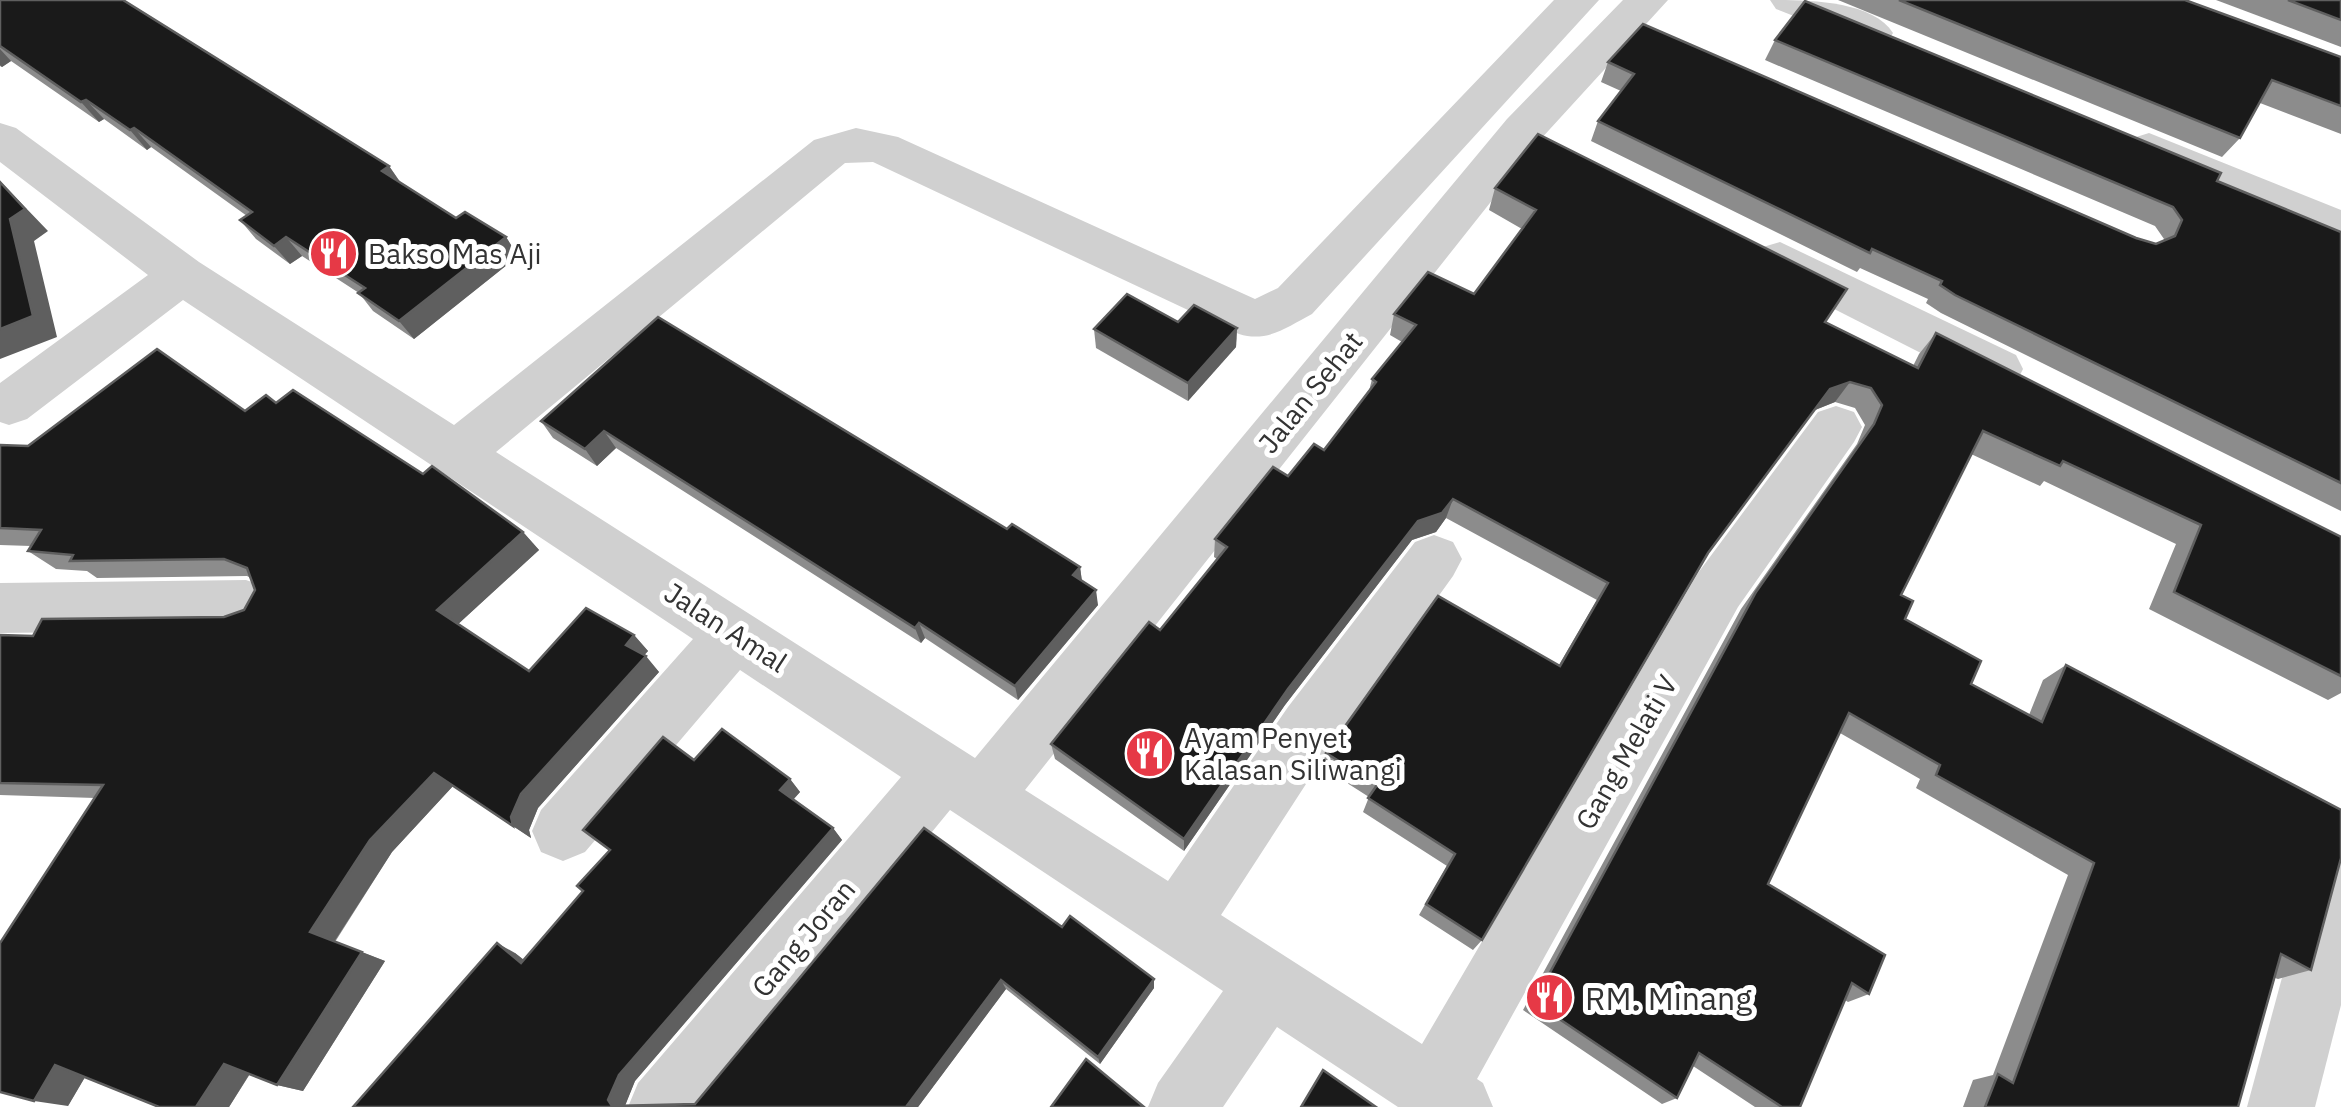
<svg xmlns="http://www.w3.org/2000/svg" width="2341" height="1107" viewBox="0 0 2341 1107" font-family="'IBM Plex Sans',sans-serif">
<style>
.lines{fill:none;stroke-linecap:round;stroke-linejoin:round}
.minor{fill:#d0d0d0;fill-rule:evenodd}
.wall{fill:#8c8c8c}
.shaded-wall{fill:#5f5f5f}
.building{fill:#1a1a1a;stroke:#5f5f5f;stroke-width:2.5}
.labels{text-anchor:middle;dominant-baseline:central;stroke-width:10;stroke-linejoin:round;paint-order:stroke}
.poi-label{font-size:28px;fill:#333;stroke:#fff;text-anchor:start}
.street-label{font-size:28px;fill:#333;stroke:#fff}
.near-poi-label{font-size:32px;fill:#333;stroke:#fff;text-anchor:start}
</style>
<rect width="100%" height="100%" fill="#fff"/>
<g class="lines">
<g class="minor">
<path d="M 1554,0 L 1599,0 L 1312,314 C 1287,327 1267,343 1239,334 L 873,162 L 845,163 L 496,452 L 975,758 L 1507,119 L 1623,0 L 1668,0 L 1539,141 L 1025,790 L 1168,881 L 1288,707 L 1415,542 L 1434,535 L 1453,542 L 1462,559 L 1453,576 L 1330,747 L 1221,915 L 1422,1044 L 1698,573 L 1818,412 L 1836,406 L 1854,412 L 1862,427 L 1854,442 L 1738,607 L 1477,1079 L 1483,1083 L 1493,1107 L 1398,1107 L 1277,1027 L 1223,1107 L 1148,1107 L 1158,1083 L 1223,991 L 950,810 L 706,1107 L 628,1107 L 638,1083 L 901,777 L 740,670 L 585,852 L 563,861 L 541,852 L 532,831 L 541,810 L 693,639 L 183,300 L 27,419 L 9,425 L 0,422 L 0,383 L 148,275 L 0,162 L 0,123 L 16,128 L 199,262 L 454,425 L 814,140 L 856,128 L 898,137 L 1255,299 L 1278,288 Z"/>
<path d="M 1770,0 C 1806,0 1872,0 1893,33 L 1887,43 L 1872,47 L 1776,9 Z"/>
<path d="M 2149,133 L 2341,210 L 2341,246 L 2133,160 L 2127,149 L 2133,138 Z"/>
<path d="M 1780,242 L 2016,355 L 2023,369 L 2016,383 L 1998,389 L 1980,383 L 1763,273 L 1756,260 L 1763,247 Z"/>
<path d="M 246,580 L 266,587 L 274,605 L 266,623 L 246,630 L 0,633 L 0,583 Z"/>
<path d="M 2341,847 L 2341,1005 L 2315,1107 L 2247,1107 L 2309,878 L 2319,856 Z"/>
</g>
</g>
<g class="wall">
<path d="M 0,0 L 389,166 L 401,183 L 456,218 L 506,237 L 518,256 L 414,339 L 373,311 L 359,293 L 302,256 L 290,264 L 256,239 L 240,220 L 247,216 L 151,147 L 147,150 L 104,119 L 99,122 L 11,61 L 2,67 L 0,66 Z"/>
<path d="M 1838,0 L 2185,0 L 2341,57 L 2341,134 L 2260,103 L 2240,138 L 2222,157 Z"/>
<path d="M 2216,0 L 2341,0 L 2341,47 Z"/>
<path d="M 1775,40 L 2217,181 L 2341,232 L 2341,511 L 1941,313 L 1926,303 L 1928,299 L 1860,268 L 1857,272 L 1591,141 L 1598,121 L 1621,91 L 1601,82 L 1608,62 L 2136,238 L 2156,244 L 2163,241 L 2164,239 L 2155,226 L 1765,60 Z"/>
<path d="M 1495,188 L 1825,322 L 1913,366 L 1919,354 L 1936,333 L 2341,537 L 2341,693 L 2328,700 L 2149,609 L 2176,544 L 2044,481 L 2040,486 L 1971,454 L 1901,595 L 1905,619 L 1971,684 L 2029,715 L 2043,680 L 2066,665 L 2338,865 L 2311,970 L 2278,979 L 2275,978 L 2238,1107 L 1963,1107 L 1973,1080 L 1993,1075 L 2068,875 L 1916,788 L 1920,779 L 1840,733 L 1768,884 L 1869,994 L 1848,1002 L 1845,1000 L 1800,1107 L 1755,1107 L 1693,1066 L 1677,1098 L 1662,1104 L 1523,1010 L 1741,609 L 1857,444 L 1865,425 L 1855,408 L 1835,402 L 1815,410 L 1708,554 L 1482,940 L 1473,950 L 1419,915 L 1447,866 L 1363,812 L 1369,797 L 1322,767 L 1326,753 L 1559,665 L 1597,600 L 1446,518 L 1436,532 L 1412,540 L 1285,705 L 1184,851 L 1055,759 L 1051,744 L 1160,630 L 1217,559 L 1214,557 L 1215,539 L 1288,476 L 1324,450 L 1369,391 L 1372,379 L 1402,342 L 1390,335 L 1394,314 L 1474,294 L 1522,229 L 1489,210 Z"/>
<path d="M 658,317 L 1007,529 L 1080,567 L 1082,581 L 1098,605 L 1018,700 L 925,638 L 921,643 L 616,448 L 597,466 L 553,438 L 541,421 Z"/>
<path d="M 1178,322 L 1237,328 L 1236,347 L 1188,401 L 1096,348 L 1094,329 Z"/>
<path d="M 276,403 L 423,474 L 523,532 L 539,550 L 458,624 L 529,671 L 634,635 L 648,651 L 644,655 L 659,672 L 538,808 L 529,830 L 531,838 L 453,786 L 392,852 L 335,942 L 385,961 L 303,1091 L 277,1085 L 250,1074 L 229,1107 L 85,1077 L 68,1106 L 95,798 L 0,795 L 0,635 L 33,636 L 224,617 L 244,610 L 255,590 L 251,578 L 247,576 L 97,578 L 87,571 L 56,569 L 28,551 L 31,546 L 0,545 L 0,445 L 28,446 L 245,411 Z"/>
<path d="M 790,779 L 800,792 L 793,800 L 833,828 L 842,840 L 635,1081 L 625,1105 L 695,1104 L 1062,927 L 1154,988 L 1100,1064 L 1006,989 L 918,1107 L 353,1107 L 515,953 L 524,960 L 583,891 L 610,850 L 583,830 Z"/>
</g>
<g class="shaded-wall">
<path d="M 0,49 L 11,61 L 2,67 L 0,65 Z"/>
<path d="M 86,100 L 104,119 L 99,122 L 81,102 Z"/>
<path d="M 134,128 L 151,147 L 147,150 L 130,130 Z"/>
<path d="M 389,166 L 402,185 L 382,171 Z"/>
<path d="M 0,181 L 48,231 L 34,241 L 57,337 L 0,359 Z"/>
<path d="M 286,237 L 302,256 L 290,264 L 274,246 Z"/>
<path d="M 506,237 L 518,256 L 414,339 L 399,321 Z"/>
<path d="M 1237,328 L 1236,347 L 1188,401 L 1188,383 Z"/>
<path d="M 1850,382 L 1835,402 L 1815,410 L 1830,389 Z"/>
<path d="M 604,431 L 616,448 L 597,466 L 585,449 Z"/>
<path d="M 1453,499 L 1446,518 L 1436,532 L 1412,540 L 1285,705 L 1184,851 L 1184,839 L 1288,689 L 1418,521 Z"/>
<path d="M 523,532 L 539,550 L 455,627 L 437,610 Z"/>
<path d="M 1080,567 L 1082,582 L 1073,575 Z"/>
<path d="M 1096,590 L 1098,605 L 1018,700 L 1015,686 Z"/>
<path d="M 919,623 L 925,638 L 921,643 L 915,628 Z"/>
<path d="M 634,635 L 648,651 L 639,661 L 626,645 Z"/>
<path d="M 646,656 L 659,672 L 538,808 L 529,830 L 531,838 L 513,826 L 511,817 L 521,794 Z"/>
<path d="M 434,773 L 453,786 L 392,852 L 334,942 L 310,932 L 370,840 Z"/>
<path d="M 790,779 L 800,792 L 790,803 L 780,790 Z"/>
<path d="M 833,828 L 842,840 L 635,1081 L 625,1106 L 612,1106 L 608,1100 L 619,1075 Z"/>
<path d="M 497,943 L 515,953 L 539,972 L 521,963 Z"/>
<path d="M 362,952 L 385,961 L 303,1091 L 277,1085 Z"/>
<path d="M 1154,979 L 1154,988 L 1100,1064 L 1098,1057 Z"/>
<path d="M 1001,980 L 1006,989 L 918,1107 L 906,1107 Z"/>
<path d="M 224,1064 L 252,1070 L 229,1107 L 196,1107 Z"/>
<path d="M 55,1065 L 88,1072 L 68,1106 L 34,1101 Z"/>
</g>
<g class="building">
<path d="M 0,0 L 123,0 L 389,166 L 382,171 L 456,218 L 465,212 L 506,237 L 399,321 L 358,293 L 365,288 L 286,237 L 274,246 L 240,220 L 252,212 L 134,128 L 130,130 L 86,100 L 81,102 L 0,46 Z"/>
<path d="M 1899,0 L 2185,0 L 2341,57 L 2341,106 L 2272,80 L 2240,138 Z"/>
<path d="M 2288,0 L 2341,0 L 2341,20 Z"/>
<path d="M 1805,1 L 2221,173 L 2217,181 L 2341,232 L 2341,483 L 1955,295 L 1940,285 L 1942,281 L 1872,249 L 1870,253 L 1598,121 L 1634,74 L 1608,62 L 1643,24 L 2136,238 L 2156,244 L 2175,236 L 2182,220 L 2173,207 L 1775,40 Z"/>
<path d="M 1538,134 L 1847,289 L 1825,322 L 1918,368 L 1936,333 L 2341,537 L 2341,676 L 2174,592 L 2201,525 L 2063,461 L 2060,466 L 1983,431 L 1901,595 L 1913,601 L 1905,619 L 1981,661 L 1971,684 L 2042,722 L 2066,665 L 2341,810 L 2341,858 L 2311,970 L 2281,954 L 2238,1107 L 1985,1107 L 1998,1074 L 2013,1083 L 2094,863 L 1936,775 L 1940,765 L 1849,713 L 1768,884 L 1885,955 L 1869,994 L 1852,983 L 1800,1107 L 1782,1107 L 1699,1053 L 1677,1098 L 1534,1002 L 1756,592 L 1874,424 L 1882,405 L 1871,388 L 1850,382 L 1830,389 L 1708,553 L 1482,940 L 1426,904 L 1455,854 L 1368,798 L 1377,785 L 1326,753 L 1438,596 L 1560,666 L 1608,583 L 1453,499 L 1442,513 L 1418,521 L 1288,689 L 1184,839 L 1051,744 L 1149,622 L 1160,630 L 1227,547 L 1215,539 L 1273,467 L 1288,476 L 1314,444 L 1324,450 L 1376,382 L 1372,379 L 1416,325 L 1394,314 L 1428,272 L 1474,294 L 1536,210 L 1495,188 Z"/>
<path d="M 0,182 L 25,209 L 10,219 L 33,316 L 0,329 Z"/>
<path d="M 1127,294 L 1178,322 L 1194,305 L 1237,328 L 1188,383 L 1094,329 Z"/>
<path d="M 658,317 L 1007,529 L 1012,524 L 1080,567 L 1073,575 L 1096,590 L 1015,686 L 919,623 L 915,628 L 604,431 L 585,449 L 541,421 Z"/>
<path d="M 157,349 L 245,411 L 266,395 L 276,403 L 293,390 L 423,474 L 432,466 L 523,532 L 437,610 L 529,671 L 586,608 L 634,635 L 626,645 L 646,656 L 521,794 L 511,817 L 513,826 L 434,773 L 370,840 L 310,932 L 362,952 L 277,1085 L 224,1064 L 196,1107 L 159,1107 L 55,1065 L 34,1101 L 0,1092 L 0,943 L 103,785 L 0,783 L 0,635 L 33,636 L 42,619 L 224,617 L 244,610 L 255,590 L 247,568 L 224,559 L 70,561 L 73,555 L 28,551 L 41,530 L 0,528 L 0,445 L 28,446 Z"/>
<path d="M 722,729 L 790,779 L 780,790 L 833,828 L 619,1075 L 608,1100 L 612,1106 L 695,1104 L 924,828 L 1062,927 L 1070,916 L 1154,979 L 1098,1057 L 1001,980 L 906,1107 L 353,1107 L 497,943 L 521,963 L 583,891 L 577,886 L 610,850 L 583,830 L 663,737 L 694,760 Z"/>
<path d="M 1086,1059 L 1144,1107 L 1051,1107 Z"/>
<path d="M 1323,1070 L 1376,1107 L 1301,1107 Z"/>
</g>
<defs>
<symbol id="restaurant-disc" viewBox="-11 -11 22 22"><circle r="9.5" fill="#e63946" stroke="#fff"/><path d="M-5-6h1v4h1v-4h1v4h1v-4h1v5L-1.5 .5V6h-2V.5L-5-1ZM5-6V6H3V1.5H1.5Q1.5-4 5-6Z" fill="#fff"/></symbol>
</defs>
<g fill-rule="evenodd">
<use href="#restaurant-disc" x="306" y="226" width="55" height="55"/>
<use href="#restaurant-disc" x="1122" y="726" width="55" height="55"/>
<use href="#restaurant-disc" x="1522" y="970" width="55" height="55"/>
</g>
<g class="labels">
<g class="poi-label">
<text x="368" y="253">Bakso Mas Aji</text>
<text x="1184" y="737">Ayam Penyet<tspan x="1184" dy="32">Kalasan Siliwangi</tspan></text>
</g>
<g class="street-label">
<text transform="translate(1310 392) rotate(-51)">Jalan Sehat</text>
<text transform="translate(726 627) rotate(33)">Jalan Amal</text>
<text transform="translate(1626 752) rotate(-60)">Gang Melati V</text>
<text transform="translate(803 938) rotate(-50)">Gang Joran</text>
</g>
<g class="near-poi-label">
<text x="1585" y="998">RM. Minang</text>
</g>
</g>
</svg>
